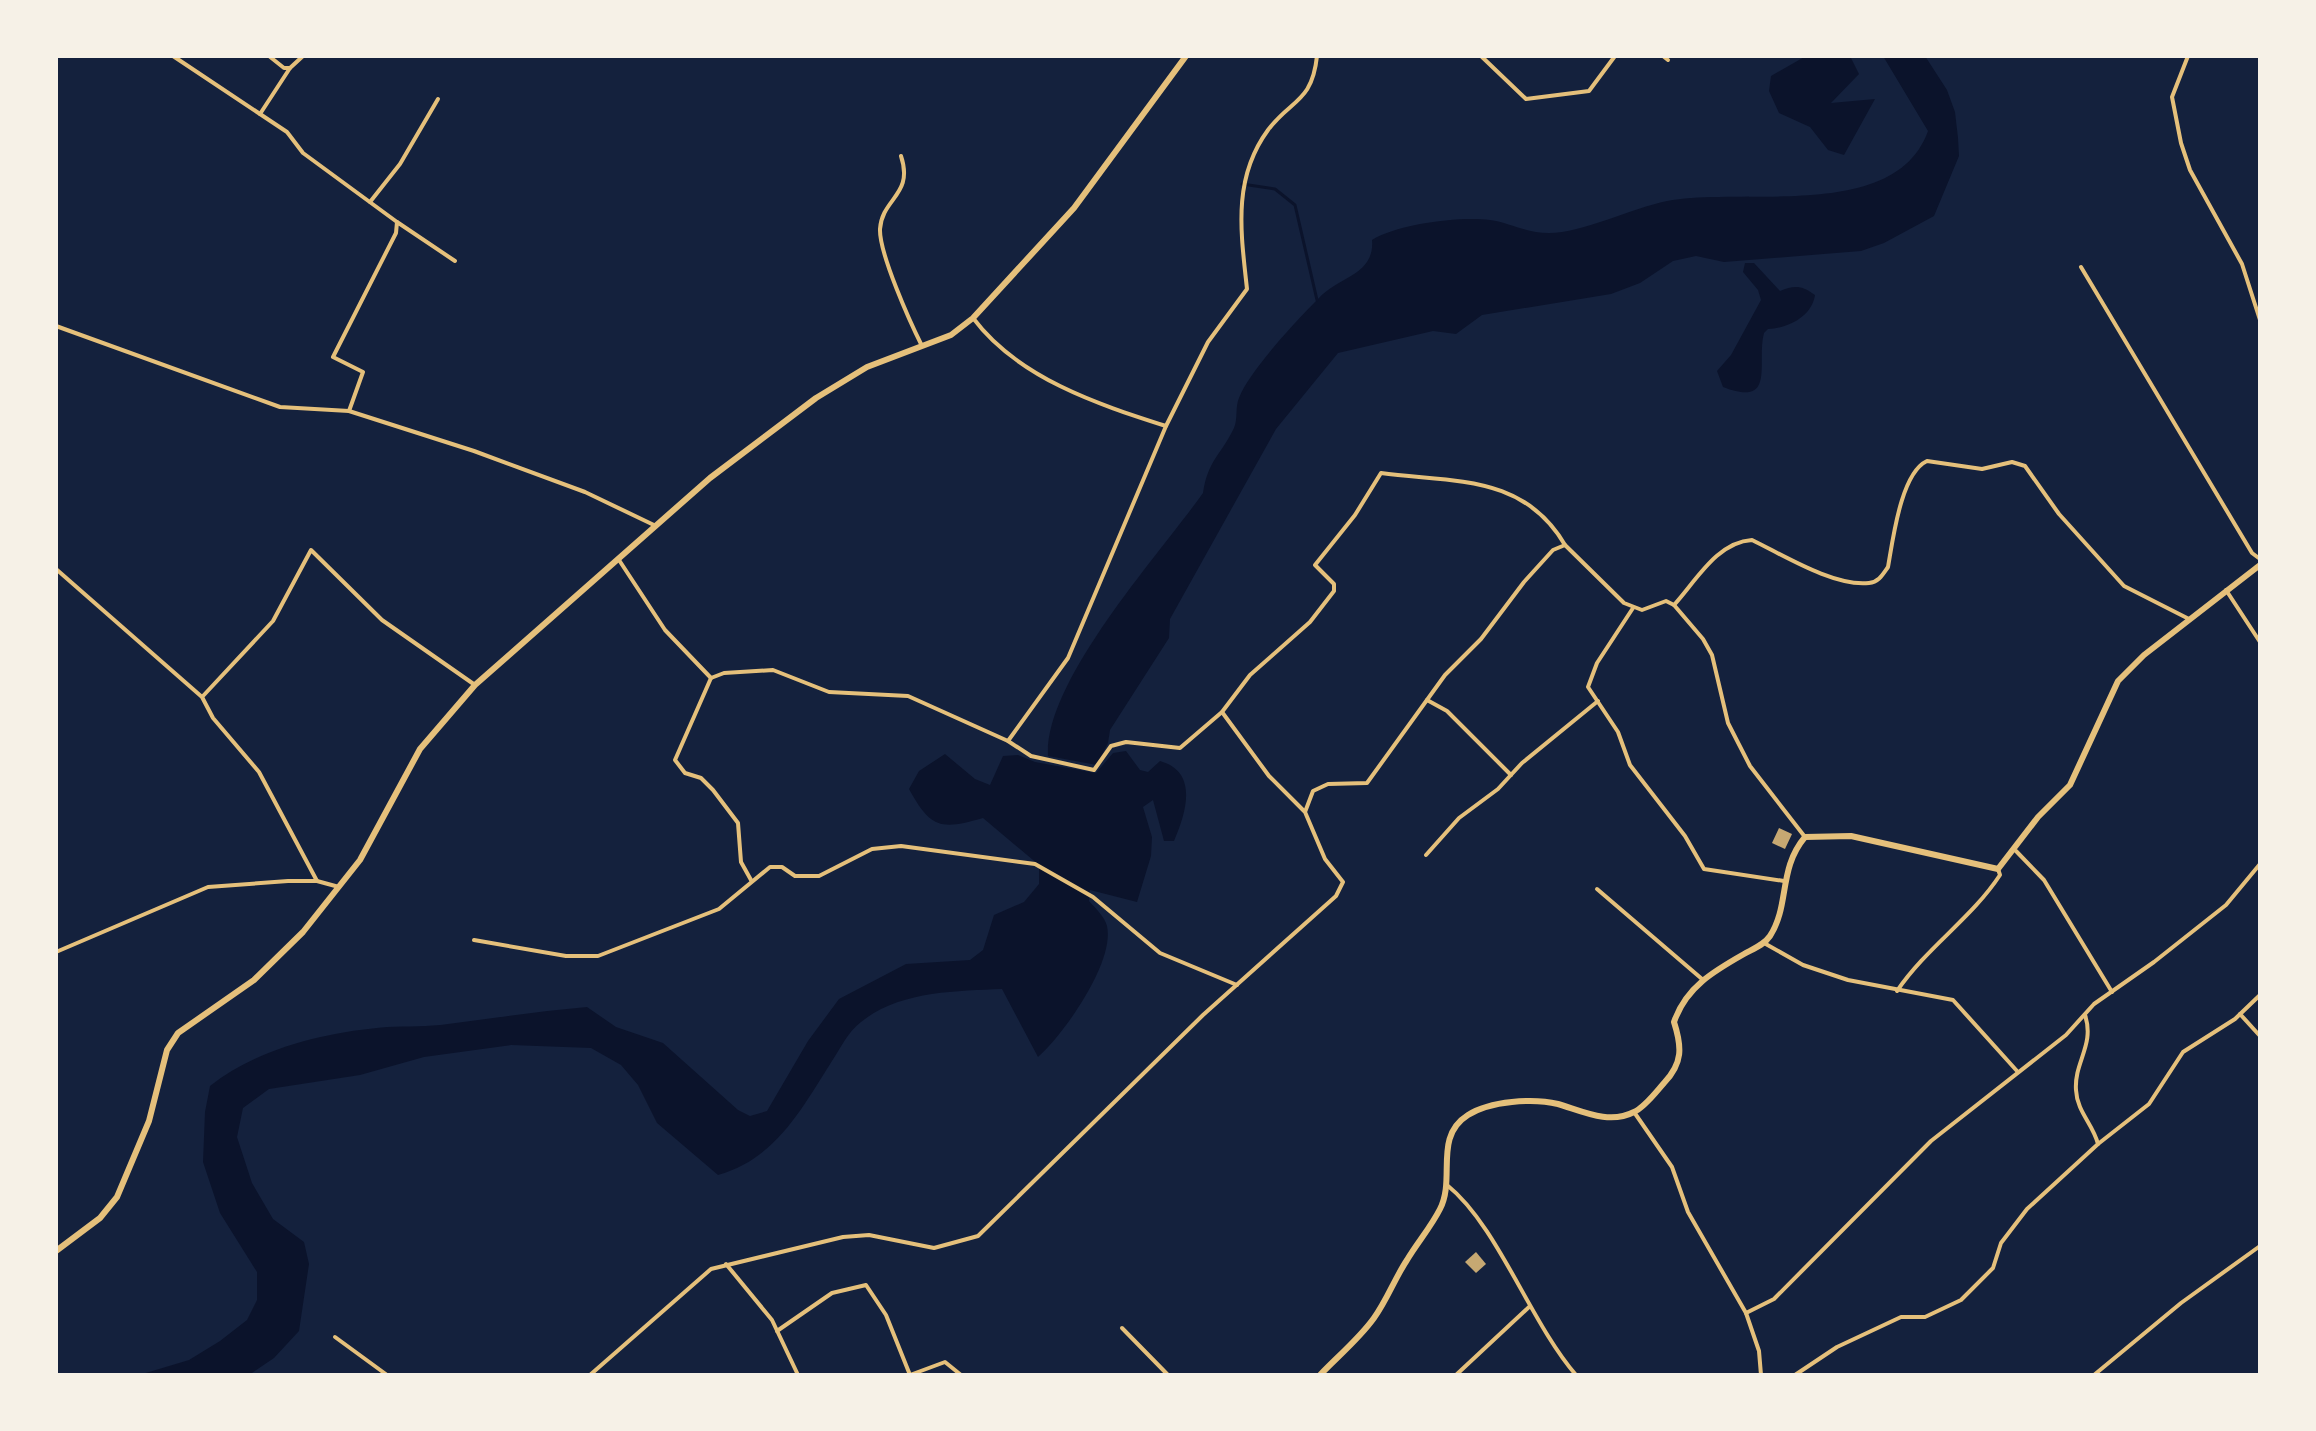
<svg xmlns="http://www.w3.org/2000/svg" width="2316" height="1431" viewBox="0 0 2316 1431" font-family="Lato,sans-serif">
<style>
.water{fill:#0b132b}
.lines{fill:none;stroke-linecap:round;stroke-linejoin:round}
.stream{stroke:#0b132b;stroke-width:3}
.building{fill:#c6a872}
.minor{stroke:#e5c07b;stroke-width:4}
.secondary{stroke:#e5c07b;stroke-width:6}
</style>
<rect width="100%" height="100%" fill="#14213d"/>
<g class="water">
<path d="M 1806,56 L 1850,56 L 1859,74 L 1831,103 L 1875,99 L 1844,155 L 1828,150 L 1810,127 L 1779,113 L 1769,91 L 1771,76 Z"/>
<path d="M 1883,56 L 1925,56 L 1947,90 L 1955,112 L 1958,138 L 1959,156 L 1934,216 L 1884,243 L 1861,251 L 1724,262 L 1696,256 L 1673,261 L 1640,283 L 1611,294 L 1482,315 L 1456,334 L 1433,331 L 1338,353 L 1276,429 L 1170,619 L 1169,638 L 1110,730 L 1108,743 L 1097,765 L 1048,756 C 1044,681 1159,555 1203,493 C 1208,460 1221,455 1234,428 C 1238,419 1235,407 1239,398 C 1249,371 1298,319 1319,298 C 1338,277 1375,275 1372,240 C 1397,224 1460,216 1490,220 C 1511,223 1526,233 1549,233 C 1582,233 1632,208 1667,201 C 1741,186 1895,223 1928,131 Z"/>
<path d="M 1745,263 L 1754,263 L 1780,291 C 1794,285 1802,285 1815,295 C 1812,316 1789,328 1768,329 L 1764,333 C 1756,362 1777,408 1723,387 L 1717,371 L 1731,355 L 1761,300 L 1758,290 L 1743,272 Z"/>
<path d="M 1126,751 L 1140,770 L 1148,772 L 1160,761 C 1199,772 1186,813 1174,841 L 1164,841 L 1153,800 L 1143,807 L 1152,837 L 1151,856 L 1137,902 L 1090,890 L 1089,901 C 1095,908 1105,917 1107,926 C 1115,962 1064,1034 1038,1057 L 1002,989 C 956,991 899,991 861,1022 C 848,1032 841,1047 832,1061 C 802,1108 776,1159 718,1175 L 657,1123 L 638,1085 L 621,1065 L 591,1048 L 511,1045 L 424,1057 L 360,1075 L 269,1089 L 243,1108 L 237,1137 L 252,1183 L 273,1219 L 304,1242 L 309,1264 L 299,1331 L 274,1358 L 249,1375 L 139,1375 L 189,1360 L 220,1341 L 247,1320 L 257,1300 L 257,1272 L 220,1213 L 203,1162 L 205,1112 L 210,1086 C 258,1048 326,1032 387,1027 C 407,1026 428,1027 448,1024 C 495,1018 540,1011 587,1007 L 616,1027 L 663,1043 L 738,1110 L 750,1116 L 767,1111 L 808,1041 L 839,999 L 906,964 L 970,960 L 983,950 L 994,915 L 1024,902 L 1039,884 L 1039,865 L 983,818 C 941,830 931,829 909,789 L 919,771 L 945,754 L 975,779 L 990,785 L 1003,756 L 1018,755 L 1035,762 L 1096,773 L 1113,753 Z"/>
</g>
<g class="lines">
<path class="stream" d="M 1242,184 L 1275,189 L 1295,205 L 1317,300"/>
</g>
<g class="building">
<path d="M 1779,828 L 1792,834 L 1785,849 L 1772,843 Z"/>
<path d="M 1476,1252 L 1486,1264 L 1476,1273 L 1465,1262 Z"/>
</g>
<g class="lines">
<g class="minor">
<path d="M 173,56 L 287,132 L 303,153 L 397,222"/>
<path d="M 269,56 L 284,68 L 290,68 L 303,56"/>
<path d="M 1481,56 L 1526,99 L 1589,91 L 1615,56"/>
<path d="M 1663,56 L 1668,60"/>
<path d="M 2188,56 L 2172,97 L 2181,143 L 2190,170 L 2242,264 L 2260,320"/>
<path d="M 260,114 L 290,68"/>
<path d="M 901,156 C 914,195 882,198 880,229 C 879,253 910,322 922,346"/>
<path d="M 370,202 L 400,164 L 438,99"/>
<path d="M 2081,267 L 2252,553 L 2260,559"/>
<path d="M 973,318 C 1018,378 1097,404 1166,426"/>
<path d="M 56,326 L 280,407 L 349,411 L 474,451 L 585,492 L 656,526"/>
<path d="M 349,411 L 363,372 L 333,357 L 396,233 L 397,222 L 455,261"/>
<path d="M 619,560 L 665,630 L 711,678"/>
<path d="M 56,569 L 202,697 L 213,718 L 259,772 L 317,881"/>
<path d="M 2226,590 L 2260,642"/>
<path d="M 1674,605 C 1696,581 1717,542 1752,540 C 1783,555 1834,587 1869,583 C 1879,582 1883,574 1888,567 C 1893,539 1901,473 1927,461 L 1982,469 L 2012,462 L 2025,466 L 2059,514 L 2124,586 L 2189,619"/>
<path d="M 1633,608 L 1597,663 L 1588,687 L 1618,732 L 1630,765 L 1685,836 L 1704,869 L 1784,881"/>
<path d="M 203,696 L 273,621 L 311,550 L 382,620 L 475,685"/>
<path d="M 1427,700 L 1447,711 L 1511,775"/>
<path d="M 1222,712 L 1269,776 L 1304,811"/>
<path d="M 1008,741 L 1068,658 L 1166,426 L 1208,342 L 1247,289 C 1241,233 1232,179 1268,130 C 1291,99 1312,103 1317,56"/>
<path d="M 2016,851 L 2044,880 L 2112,992"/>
<path d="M 1426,855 L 1459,818 L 1498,789 L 1522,763 L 1598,701"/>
<path d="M 751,880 L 741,862 L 738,823 L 713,790 L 701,778 L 685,773 L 675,760 L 711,678 L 724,673 L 773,670 L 829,692 L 908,696 L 1008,741 L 1031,756 L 1094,770 L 1111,746 L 1126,742 L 1180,748 L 1222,712 L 1250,675 L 1310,622 L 1334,591 L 1334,584 L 1315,565 L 1355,515 L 1381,473 C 1452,483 1523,473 1565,545"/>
<path d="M 1597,889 L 1702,979"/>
<path d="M 474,940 L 566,956 L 598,956 L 719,909 L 770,867 L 782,867 L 795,876 L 819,876 L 872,849 L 901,846 L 1035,864 L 1093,897 L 1160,953 L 1237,985"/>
<path d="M 1764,943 L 1803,965 L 1848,980 L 1953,1000 L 2017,1071"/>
<path d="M 56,952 L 208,887 L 288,881 L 317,881 L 339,887"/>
<path d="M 1897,991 C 1927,947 1971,919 2000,875 L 1998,869"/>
<path d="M 2240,1014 L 2260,1036"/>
<path d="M 1634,1112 L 1672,1167 L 1688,1212 L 1746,1313 L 1759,1351 L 1761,1375"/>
<path d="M 2098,1144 L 2149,1104 L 2183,1052 L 2235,1019 L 2260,995"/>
<path d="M 1447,1185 C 1498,1226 1530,1322 1576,1375"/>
<path d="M 726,1264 L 772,1320 L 798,1375"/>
<path d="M 1746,1313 L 1774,1299 L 1931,1141 L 2066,1035 L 2094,1004 L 2154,962 L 2226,905 L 2260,864"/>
<path d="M 1122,1328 L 1168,1375"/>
<path d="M 777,1331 L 832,1293 L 866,1285 L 886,1315 L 910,1375 L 945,1362 L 961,1375"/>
<path d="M 335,1337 L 387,1375"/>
<path d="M 590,1375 L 711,1269 L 843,1237 L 869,1235 L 934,1248 L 978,1236 L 1203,1015 L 1336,896 L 1343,882 L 1325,859 L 1305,812 L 1313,791 L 1328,784 L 1367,783 L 1445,675 L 1481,639 L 1524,582 L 1553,550 L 1565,545 L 1624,603 L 1642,610 L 1666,601 L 1674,605 L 1703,639 L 1712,655 L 1728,723 L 1750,766 L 1805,837"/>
<path d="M 1456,1375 L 1529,1307"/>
<path d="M 1795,1375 L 1837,1347 L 1901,1317 L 1925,1317 L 1961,1300 L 1993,1268 L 2001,1243 L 2027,1209 L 2098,1144 C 2093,1124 2077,1112 2076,1090 C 2074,1062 2095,1045 2085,1015"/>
<path d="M 2094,1375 L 2181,1303 L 2260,1246"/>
</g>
<g class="secondary">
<path d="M 56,1251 L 100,1218 L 117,1197 L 149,1121 L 167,1050 L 178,1033 L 254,980 L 303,932 L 360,860 L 420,749 L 475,685 L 710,478 L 816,398 L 867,367 L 951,335 L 973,318 L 1074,208 L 1186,56"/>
<path d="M 1320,1375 C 1337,1357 1359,1339 1374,1318 C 1387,1300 1395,1278 1407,1260 C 1417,1243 1431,1227 1440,1209 C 1456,1178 1433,1137 1468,1115 C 1490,1101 1533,1098 1558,1104 C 1582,1111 1609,1125 1634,1112 C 1645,1107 1656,1092 1664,1083 C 1683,1063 1682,1047 1674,1022 C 1686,987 1714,971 1744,954 C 1753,949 1764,945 1770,936 C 1790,905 1778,869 1805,837 L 1851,836 L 1998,869 L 2038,817 L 2070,785 L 2118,681 L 2144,655 L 2260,565"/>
</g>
</g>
<rect width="2316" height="1431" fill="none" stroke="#f6f1e7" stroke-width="116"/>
</svg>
